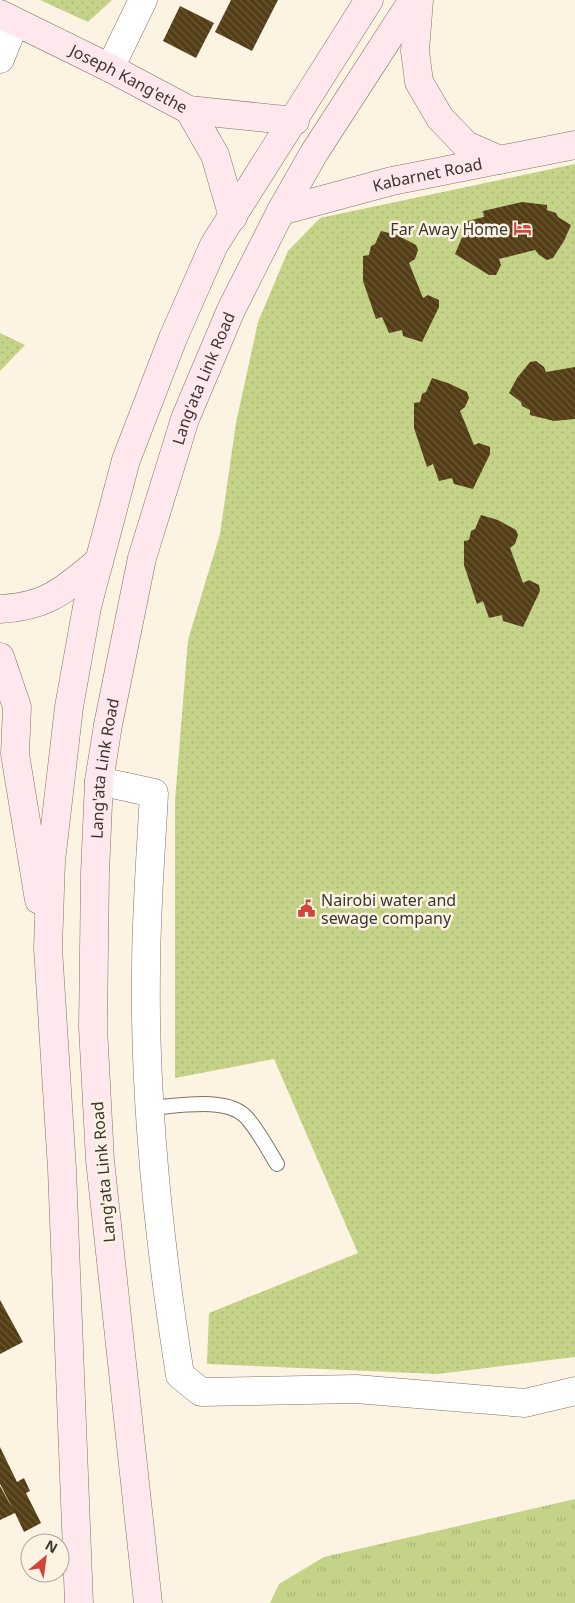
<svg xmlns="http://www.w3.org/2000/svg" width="575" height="1603" viewBox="0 0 575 1603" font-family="'Noto Sans',sans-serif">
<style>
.grass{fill:url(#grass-tufts)}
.garden{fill:url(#garden-dots)}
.building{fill:url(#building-back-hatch)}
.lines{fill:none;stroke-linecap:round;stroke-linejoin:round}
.lane-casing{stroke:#7d7467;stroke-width:16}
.street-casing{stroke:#7d7467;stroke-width:29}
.secondary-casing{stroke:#7d7467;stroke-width:29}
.lane{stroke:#fff;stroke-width:14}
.street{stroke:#fff;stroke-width:28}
.secondary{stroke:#fee8ed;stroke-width:28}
.labels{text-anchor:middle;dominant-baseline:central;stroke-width:5;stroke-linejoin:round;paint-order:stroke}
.street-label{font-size:16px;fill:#3a3630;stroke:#fcf3e3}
.poi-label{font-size:16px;fill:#3a3630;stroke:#fcf3e3;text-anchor:end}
</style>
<defs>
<pattern id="grass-tufts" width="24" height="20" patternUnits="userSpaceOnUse" patternTransform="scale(1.25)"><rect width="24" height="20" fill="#c4d387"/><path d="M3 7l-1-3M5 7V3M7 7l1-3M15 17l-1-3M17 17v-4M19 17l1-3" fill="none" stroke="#a9b675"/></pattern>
<pattern id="garden-dots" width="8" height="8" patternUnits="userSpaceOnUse" patternTransform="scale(1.25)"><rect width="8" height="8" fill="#c4d387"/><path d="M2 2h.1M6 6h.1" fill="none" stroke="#a9b675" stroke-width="1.8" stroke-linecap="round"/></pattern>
<pattern id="building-back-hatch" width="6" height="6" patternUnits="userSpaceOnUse" patternTransform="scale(1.25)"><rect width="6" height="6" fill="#533d15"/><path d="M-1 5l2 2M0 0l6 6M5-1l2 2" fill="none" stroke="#6a5837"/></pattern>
</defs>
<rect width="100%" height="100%" fill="#fcf3e3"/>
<path class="grass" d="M 575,1499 L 575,1603 L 270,1603 L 279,1584 L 324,1557 Z"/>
<g class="garden">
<path d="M 40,0 L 112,0 L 88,22 Z"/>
<path d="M 575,164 L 575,1357 L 438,1374 L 207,1364 L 209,1313 L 358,1253 L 274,1059 L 175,1078 L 175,801 L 188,640 L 220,534 L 236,423 L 258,322 L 288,251 L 320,218 Z"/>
<path d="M 0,333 L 25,345 L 0,371 Z"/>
</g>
<g class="building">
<path d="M 231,0 L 278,0 L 252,51 L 215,32 Z"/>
<path d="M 180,6 L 214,23 L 196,58 L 163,41 Z"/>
<path d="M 522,202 L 547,205 L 547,210 L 556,213 L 558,217 L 571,225 L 564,241 L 553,258 L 547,260 L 539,255 L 535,250 L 499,259 L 501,265 L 496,275 L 489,275 L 455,254 L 463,235 L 469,235 L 467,221 L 484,217 L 483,211 Z"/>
<path d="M 381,231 L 397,235 L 416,245 L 418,250 L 415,259 L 409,263 L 423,298 L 428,295 L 439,300 L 439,307 L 422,342 L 403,336 L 402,330 L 389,333 L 382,317 L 376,319 L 363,281 L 363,256 L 369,255 L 371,246 L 375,244 Z"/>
<path d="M 536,361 L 544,367 L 546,372 L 575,367 L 575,419 L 554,421 L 530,415 L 530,410 L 522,406 L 521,402 L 509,393 L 517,378 L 530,362 Z"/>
<path d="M 432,378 L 448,383 L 467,392 L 469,398 L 465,407 L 460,411 L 474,445 L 479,443 L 490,447 L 490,454 L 473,489 L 454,484 L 452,478 L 439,481 L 433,464 L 427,467 L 414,428 L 414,403 L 420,402 L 422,394 L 426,392 Z"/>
<path d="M 481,515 L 498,520 L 516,530 L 518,535 L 515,544 L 510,548 L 523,583 L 529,580 L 539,585 L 540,591 L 523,627 L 503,621 L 502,615 L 489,618 L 483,601 L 477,604 L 464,565 L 464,541 L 469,540 L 471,531 L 475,529 Z"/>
<path d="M 0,1300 L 23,1342 L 0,1354 Z"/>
<path d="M 0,1447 L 17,1482 L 24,1478 L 30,1491 L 26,1493 L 41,1523 L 24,1532 L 15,1513 L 0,1520 L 0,1486 L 14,1511 L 0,1484 Z"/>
</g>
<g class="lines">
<defs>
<path id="lane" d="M 150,1108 C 178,1106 228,1096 247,1118 C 259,1132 268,1149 277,1164"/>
<g id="street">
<path d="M 0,59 L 15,22"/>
<path d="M 110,68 L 143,0"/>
<path d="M 99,781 L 154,793 C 151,852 146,912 146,971 C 144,1106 159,1242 180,1375 L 201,1392 L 356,1389 L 525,1403 L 575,1391"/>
</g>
<g id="secondary">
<path d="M 419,0 L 415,51 L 419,82 L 440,118 L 466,145 L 500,160"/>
<path id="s1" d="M 0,14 L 110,68 L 189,110 L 295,121"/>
<path d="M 189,110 L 215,155 L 233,217"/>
<path id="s2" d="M 281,211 L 392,181 L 575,145"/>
<path d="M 0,609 C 48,607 65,589 99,561"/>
<path d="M 0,657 L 17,707 L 15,754 L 39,900"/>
<path d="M 79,1603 L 62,1169 L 48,948 L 51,861 L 69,707 L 87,607 L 126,460 L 173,338 L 214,245 L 369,0"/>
<path id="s3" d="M 148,1603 L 100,1160 L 93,1027 L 95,873 L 99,781 L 108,725 L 142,558 L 185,419 L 231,310 L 281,211 L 314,153 L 413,0"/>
</g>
</defs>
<use href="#lane" class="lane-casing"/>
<use href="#street" class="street-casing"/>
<use href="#secondary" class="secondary-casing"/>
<use href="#lane" class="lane"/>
<use href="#street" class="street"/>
<use href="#secondary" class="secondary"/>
</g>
<defs>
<symbol id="hotel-bare" viewBox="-9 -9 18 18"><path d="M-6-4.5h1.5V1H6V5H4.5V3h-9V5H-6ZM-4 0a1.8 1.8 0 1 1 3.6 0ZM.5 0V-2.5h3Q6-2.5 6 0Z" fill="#d24538" stroke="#fcf3e3" stroke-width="2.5" paint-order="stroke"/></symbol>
<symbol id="civic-bare" viewBox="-9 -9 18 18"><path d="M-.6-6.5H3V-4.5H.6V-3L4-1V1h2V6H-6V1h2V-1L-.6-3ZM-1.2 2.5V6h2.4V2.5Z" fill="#d24538" stroke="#fcf3e3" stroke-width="2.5" paint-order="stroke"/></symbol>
</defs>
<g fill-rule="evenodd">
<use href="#hotel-bare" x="510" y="216" width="25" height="25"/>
<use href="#civic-bare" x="294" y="896" width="25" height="25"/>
</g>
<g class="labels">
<g class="street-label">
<text stroke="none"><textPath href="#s1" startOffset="144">Joseph Kang'ethe</textPath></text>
<text stroke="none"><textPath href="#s2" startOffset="151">Kabarnet Road</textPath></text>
<text stroke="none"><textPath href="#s3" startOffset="1242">Lang'ata Link Road</textPath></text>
<text stroke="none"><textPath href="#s3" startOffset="838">Lang'ata Link Road</textPath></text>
<text transform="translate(103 1172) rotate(-95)">Lang'ata Link Road</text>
</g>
<g class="poi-label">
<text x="508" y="229">Far Away Home</text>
<text x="321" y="900" text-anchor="start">Nairobi water and<tspan x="321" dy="18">sewage company</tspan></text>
</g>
</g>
<g transform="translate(45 1558) rotate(29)"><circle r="24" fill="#fcf3e3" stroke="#aea79b"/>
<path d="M0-4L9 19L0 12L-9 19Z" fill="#d24538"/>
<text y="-8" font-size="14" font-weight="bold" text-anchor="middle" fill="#3a3630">N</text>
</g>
</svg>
